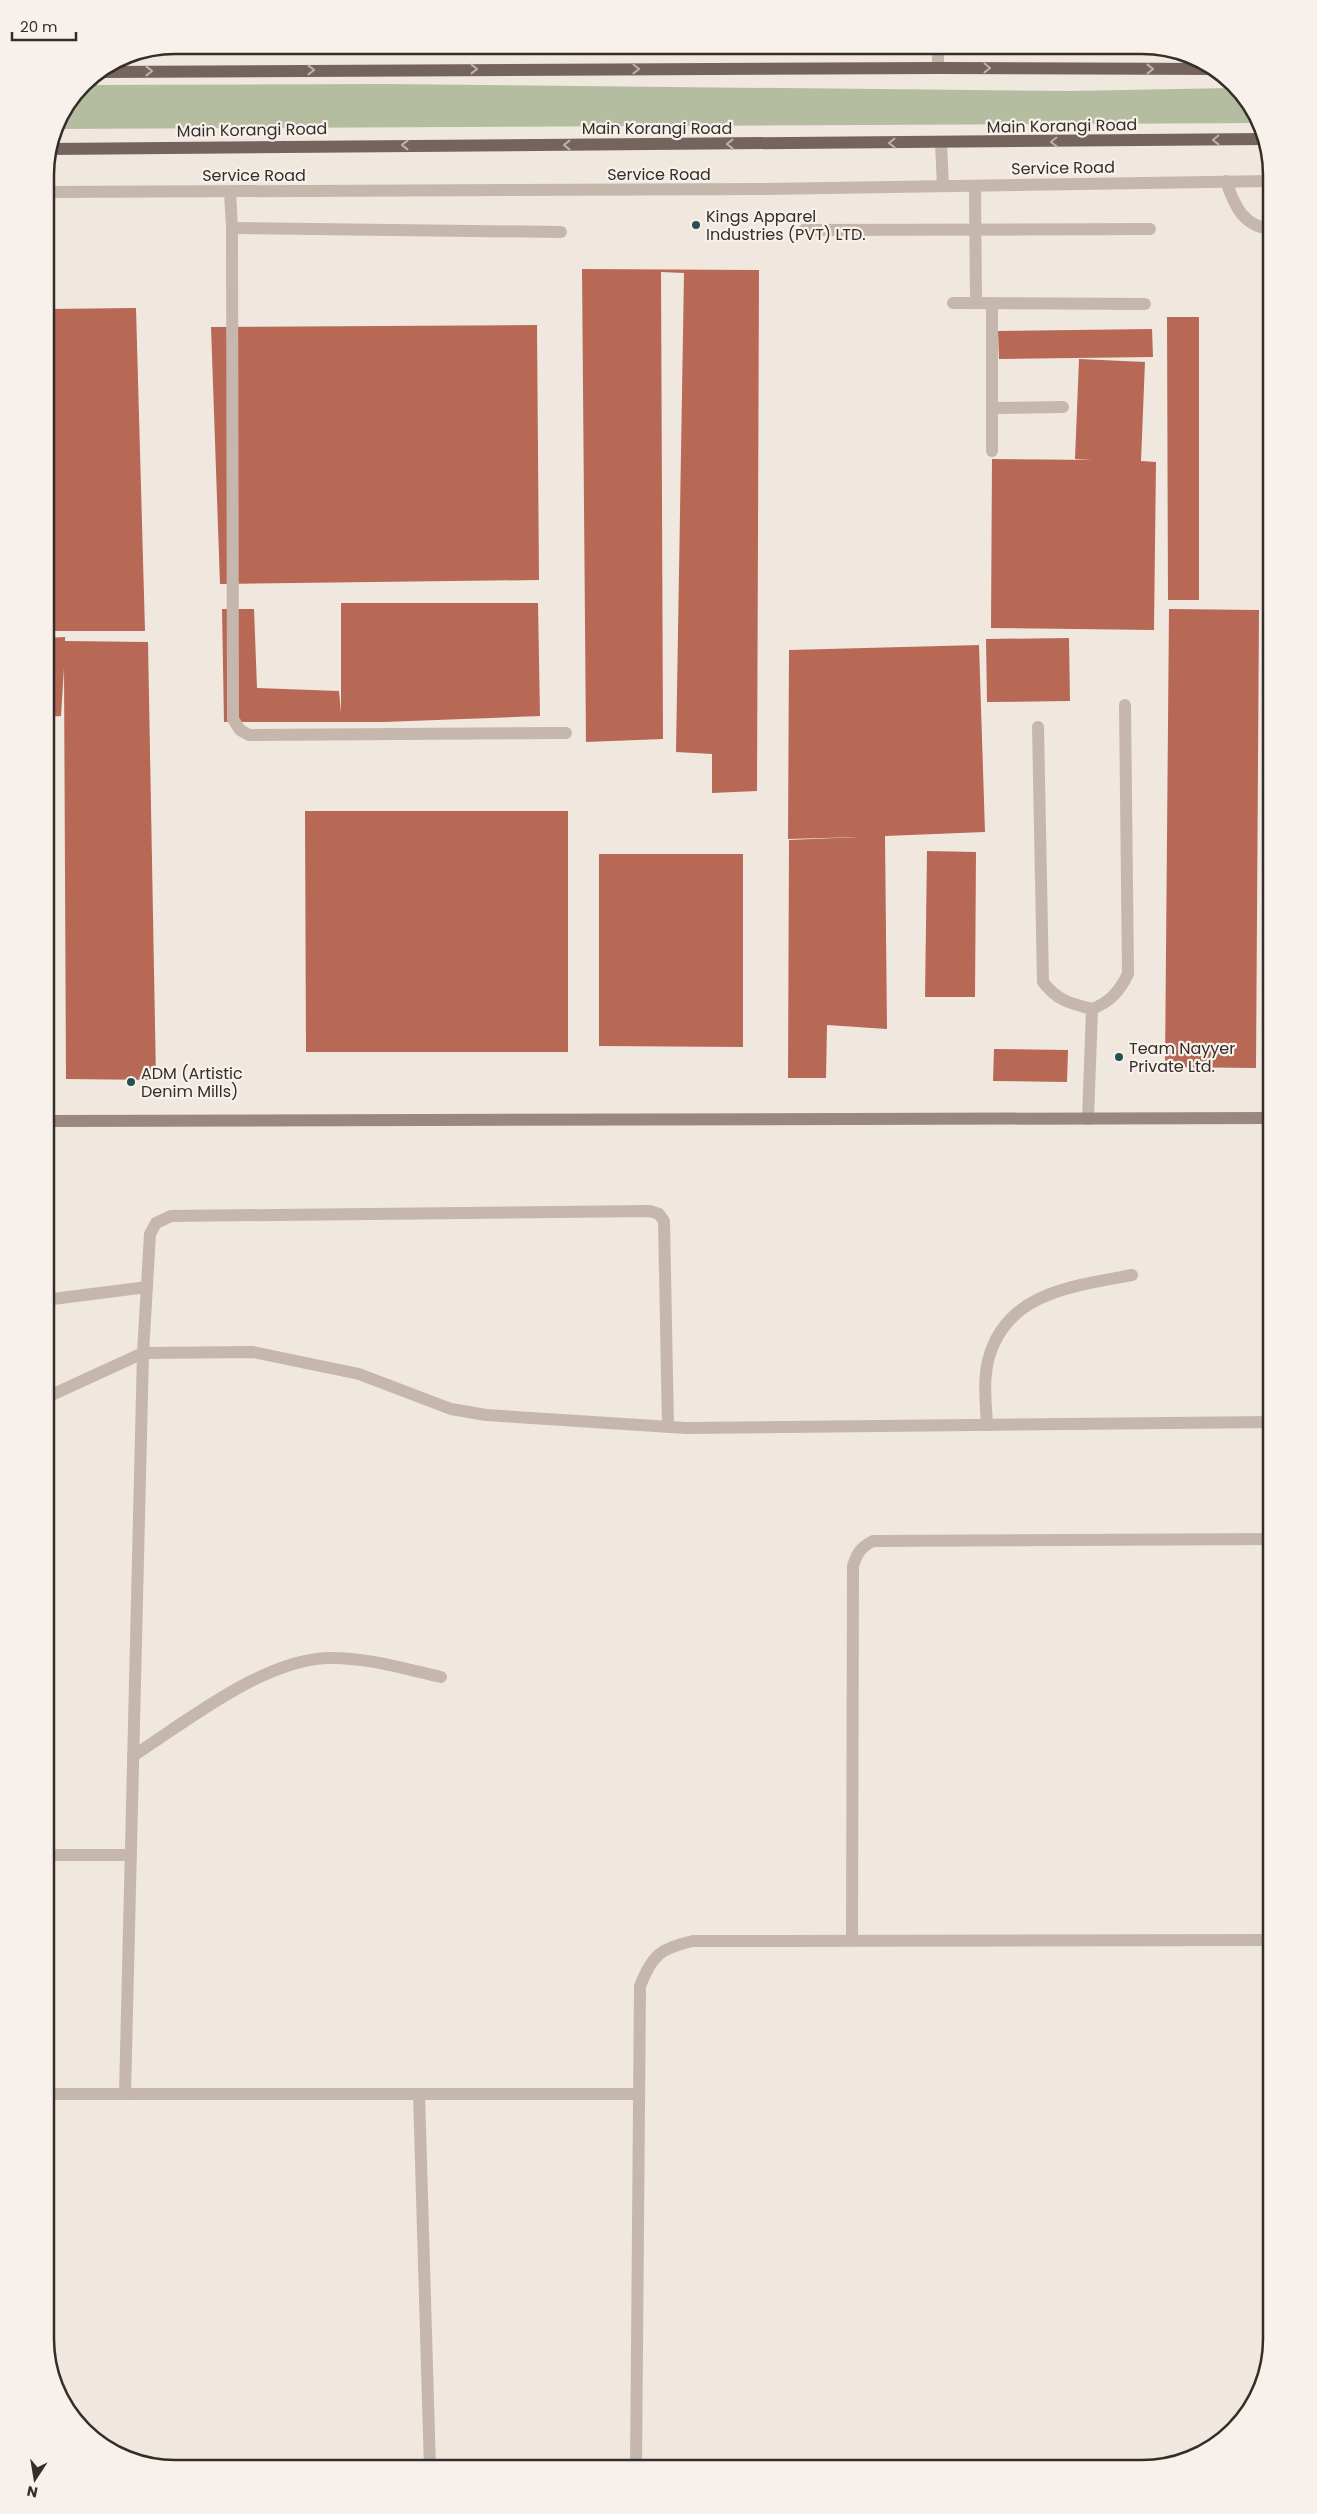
<svg xmlns="http://www.w3.org/2000/svg" width="1317" height="2514" viewBox="0 0 1317 2514" font-family="Poppins,sans-serif">
<style>
.green{fill:#b5bda1}
.building{fill:#b76956}
.lines{fill:none;stroke-linecap:round;stroke-linejoin:round}
.lane{stroke:#c6b7ac;stroke-width:12}
.street{stroke:#c6b7ac;stroke-width:12}
.secondary{stroke:#9a877e;stroke-width:12}
.primary{stroke:#75645d;stroke-width:12}
.oneway{stroke:#bdb2ab}
.poi-dot{fill:#255152;stroke:#f8f1eb;stroke-width:2}
.labels{text-anchor:middle;dominant-baseline:central;stroke-width:4.5;stroke-linejoin:round;paint-order:stroke}
.street-label{font-size:16px;fill:#352d2a;stroke:#f8f1eb}
.poi-label{font-size:16px;fill:#352d2a;stroke:#f8f1eb;text-anchor:start}
.rim{fill:none;stroke:#352d2a;stroke-width:2.5}
</style>
<rect width="100%" height="100%" fill="#f0e7df"/>
<path class="green" d="M 384,84 L 1069,91 L 1232,88 L 1260,123 L 54,129 L 82,85 Z"/>
<g class="building">
<path d="M 582,269 L 759,270 L 757,791 L 712,793 L 712,754 L 676,752 L 684,273 L 661,272 L 663,739 L 586,742 Z"/>
<path d="M 136,308 L 145,631 L 45,631 L 45,309 Z"/>
<path d="M 1167,317 L 1199,317 L 1199,600 L 1168,600 Z"/>
<path d="M 537,325 L 539,580 L 220,584 L 211,327 Z"/>
<path d="M 1152,329 L 1153,357 L 999,359 L 998,331 Z"/>
<path d="M 1079,359 L 1145,362 L 1141,461 L 1156,462 L 1154,630 L 991,628 L 992,459 L 1092,460 L 1075,459 Z"/>
<path d="M 341,603 L 538,603 L 540,716 L 383,722 L 224,722 L 222,609 L 254,609 L 257,688 L 339,691 L 341,713 Z"/>
<path d="M 1169,609 L 1259,610 L 1256,1068 L 1165,1067 Z"/>
<path d="M 65,637 L 65,641 L 148,642 L 156,1080 L 66,1079 L 64,668 L 61,716 L 45,717 L 45,638 Z"/>
<path d="M 1069,638 L 1070,701 L 987,702 L 986,639 Z"/>
<path d="M 979,645 L 985,832 L 885,836 L 887,1029 L 827,1025 L 826,1078 L 788,1078 L 789,840 L 860,837 L 788,839 L 789,650 Z"/>
<path d="M 305,811 L 568,811 L 568,1052 L 306,1052 Z"/>
<path d="M 927,851 L 976,852 L 975,997 L 925,997 Z"/>
<path d="M 599,854 L 743,854 L 743,1047 L 599,1046 Z"/>
<path d="M 994,1049 L 1068,1050 L 1067,1082 L 993,1081 Z"/>
</g>
<g class="lines">
<g class="lane">
<path d="M 1226,181 C 1234,205 1243,227 1272,229"/>
<path d="M 975,186 L 976,303"/>
<path d="M 45,192 L 764,189 L 1272,181"/>
<path d="M 230,192 L 232,228 L 233,719 L 240,730 L 249,735 L 566,733"/>
<path d="M 232,228 L 561,232"/>
<path d="M 804,230 L 1150,229"/>
<path d="M 953,303 L 1145,304"/>
<path d="M 992,303 L 992,451"/>
<path d="M 992,408 L 1063,407"/>
<path d="M 1269,521 L 1272,452"/>
<path d="M 1038,727 L 1043,982 C 1058,1001 1069,1003 1092,1009"/>
<path d="M 1088,1119 L 1092,1009 C 1110,1002 1119,992 1128,974 L 1125,705"/>
<path d="M 45,1300 L 147,1287"/>
<path d="M 987,1425 C 986,1404 983,1382 988,1361 C 1005,1292 1074,1286 1132,1275"/>
<path d="M 1269,1539 L 1272,1735"/>
<path d="M 133,1756 C 187,1721 263,1660 328,1658 C 366,1657 404,1669 441,1677"/>
<path d="M 45,1855 L 131,1855"/>
<path d="M 852,1940 L 853,1566 C 857,1553 861,1547 873,1541 L 1272,1539"/>
<path d="M 45,2094 L 639,2094"/>
<path d="M 125,2094 L 143,1353 L 150,1234 L 156,1223 L 171,1216 L 650,1211 L 659,1214 L 664,1221 L 668,1427"/>
<path d="M 419,2094 L 430,2469"/>
<path d="M 636,2469 L 640,1986 C 652,1955 661,1948 693,1941 L 1272,1940"/>
</g>
<g class="street">
<path d="M 938,45 L 938,68"/>
<path d="M 941,143 L 943,186"/>
<path d="M 45,1398 L 143,1353 L 253,1352 L 359,1374 L 451,1409 L 486,1415 L 686,1428 L 1272,1422"/>
</g>
<path class="secondary" d="M 45,1121 L 1272,1118"/>
<g class="primary">
<path d="M 100,72 L 938,68 L 1216,69"/>
<path d="M 49,149 L 1265,139"/>
</g>
</g>
<defs><path id="oneway-chevron" d="M-2-3.5L2.5 0L-2 3.5" fill="none" stroke-width="1.6" stroke-linecap="round" stroke-linejoin="round" transform="scale(1.25)"/></defs>
<g class="oneway">
<use href="#oneway-chevron" transform="translate(987 68) rotate(1)"/>
<use href="#oneway-chevron" transform="translate(474 69)"/>
<use href="#oneway-chevron" transform="translate(636 69)"/>
<use href="#oneway-chevron" transform="translate(1150 69)"/>
<use href="#oneway-chevron" transform="translate(311 70)"/>
<use href="#oneway-chevron" transform="translate(149 71)"/>
<use href="#oneway-chevron" transform="translate(1216 140) rotate(179)"/>
<use href="#oneway-chevron" transform="translate(1054 142) rotate(179)"/>
<use href="#oneway-chevron" transform="translate(892 143) rotate(180)"/>
<use href="#oneway-chevron" transform="translate(730 144) rotate(180)"/>
<use href="#oneway-chevron" transform="translate(405 145) rotate(180)"/>
<use href="#oneway-chevron" transform="translate(567 145) rotate(180)"/>
</g>
<g class="poi-dot">
<circle cx="696" cy="225" r="5"/>
<circle cx="1119" cy="1057" r="5"/>
<circle cx="131" cy="1082" r="5"/>
</g>
<g class="labels">
<g class="street-label">
<text transform="translate(1062 126) rotate(-1)">Main Korangi Road</text>
<text x="657" y="128">Main Korangi Road</text>
<text transform="translate(252 130) rotate(-1)">Main Korangi Road</text>
<text transform="translate(1063 168) rotate(-1)">Service Road</text>
<text x="659" y="174">Service Road</text>
<text x="254" y="175">Service Road</text>
</g>
<g class="poi-label">
<text x="706" y="216">Kings Apparel<tspan x="706" dy="18">Industries (PVT) LTD.</tspan></text>
<text x="1129" y="1048">Team Nayyer<tspan x="1129" dy="18">Private Ltd.</tspan></text>
<text x="141" y="1073">ADM (Artistic<tspan x="141" dy="18">Denim Mills)</tspan></text>
</g>
</g>
<path d="M0 0H1317V2514H0ZM175 54H1142A121 121 0 0 1 1263 175V2339A121 121 0 0 1 1142 2460H175A121 121 0 0 1 54 2339V175A121 121 0 0 1 175 54Z" fill="#f8f1eb" fill-rule="evenodd"/>
<path class="rim" d="M175 54H1142A121 121 0 0 1 1263 175V2339A121 121 0 0 1 1142 2460H175A121 121 0 0 1 54 2339V175A121 121 0 0 1 175 54Z"/>
<g transform="translate(35 2479) rotate(192)" stroke="#f8f1eb" stroke-width="4" paint-order="stroke">
<path d="M0-4L9 19L0 12L-9 19Z" fill="#352d2a"/>
<text y="-8" font-size="14" font-weight="bold" text-anchor="middle" fill="#352d2a">N</text>
</g>
<path d="M12 32v8h64v-8" fill="none" stroke="#352d2a" stroke-width="2.5"/>
<text x="20" y="32" font-size="15" fill="#352d2a" stroke="#f8f1eb" stroke-width="4" paint-order="stroke">20 m</text>
</svg>
